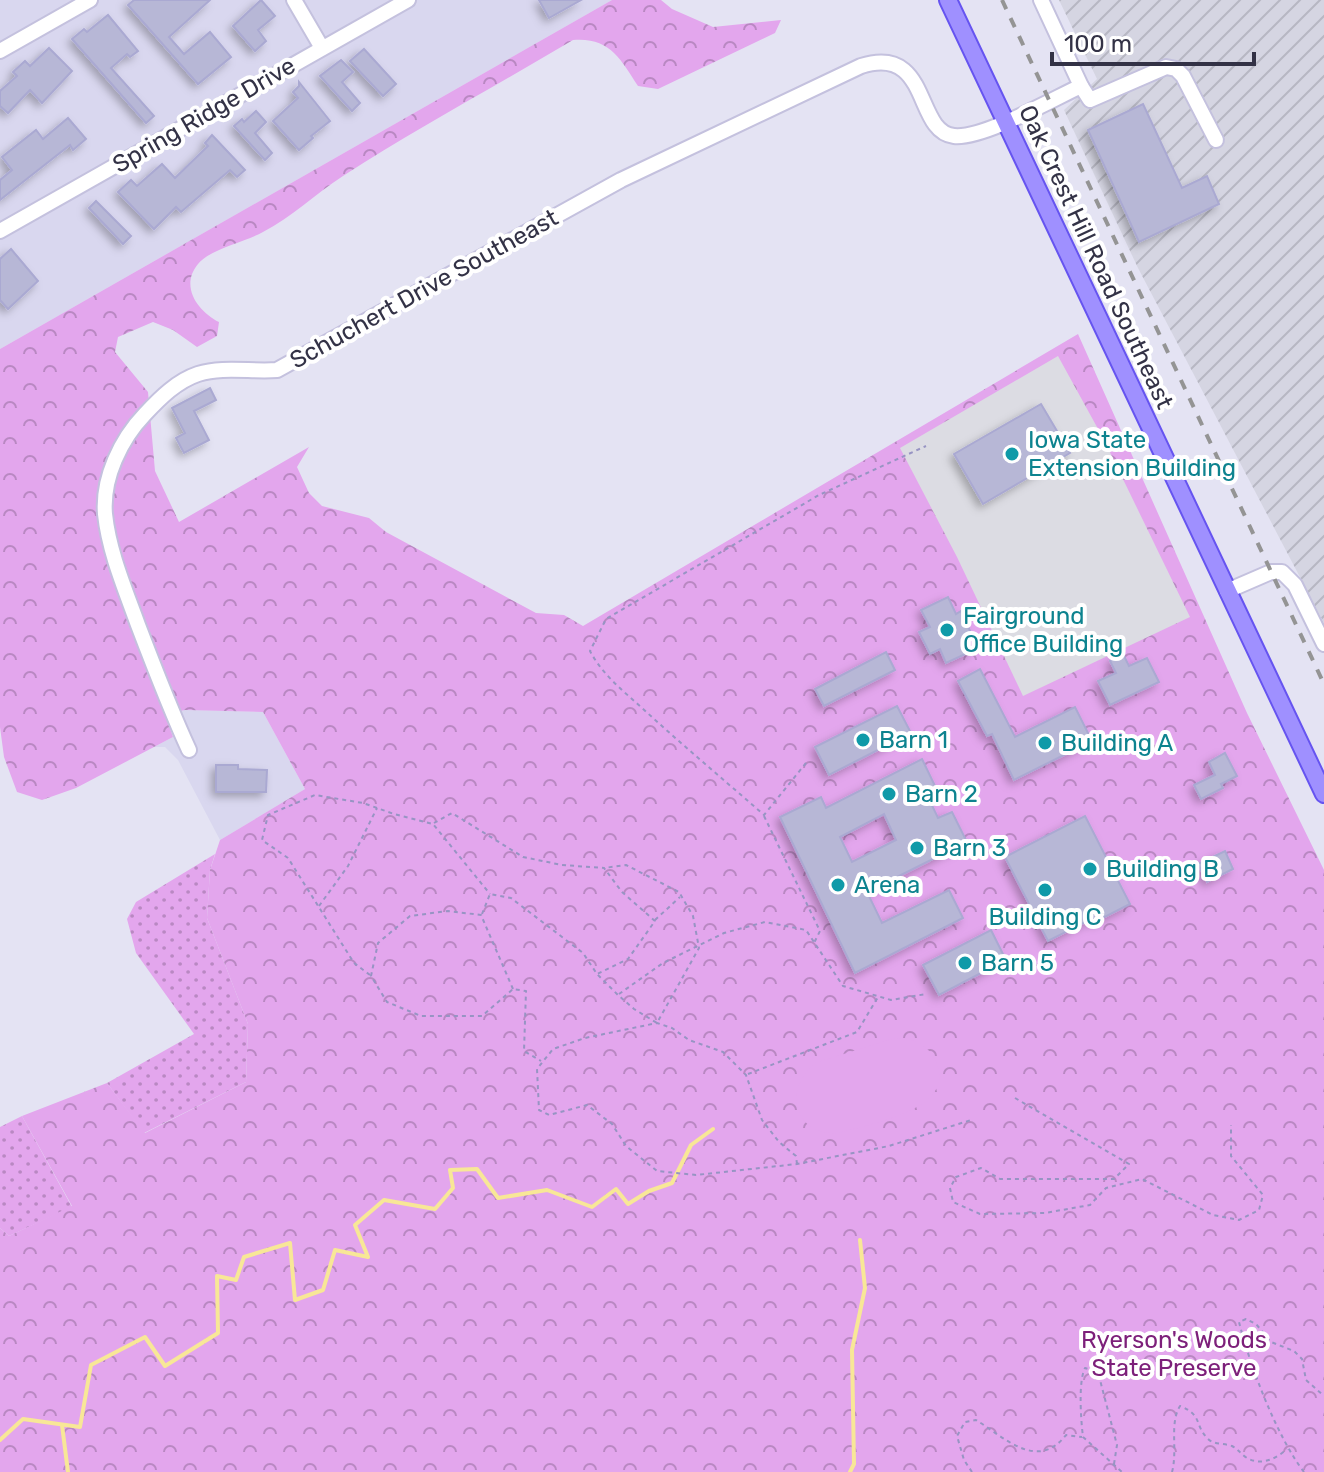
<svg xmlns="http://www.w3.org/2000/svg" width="1324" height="1472" viewBox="0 0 1324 1472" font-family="Rubik,sans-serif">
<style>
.residential{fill:#d9d7ef}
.industrial{fill:url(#industrial-furrows)}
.grass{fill:url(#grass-dots)}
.forest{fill:url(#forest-crowns)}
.pitch{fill:#e3a6ed}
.parking{fill:#dcdce3}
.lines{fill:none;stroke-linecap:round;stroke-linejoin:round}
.stream{stroke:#f8e797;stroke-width:4}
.building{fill:#b7b7d6;stroke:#aaa9d2;stroke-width:2;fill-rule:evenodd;filter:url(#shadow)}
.minor-casing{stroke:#c4c1de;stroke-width:18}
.major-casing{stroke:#6654f0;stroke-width:20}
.path{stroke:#9794c3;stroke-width:2;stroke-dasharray:4 4;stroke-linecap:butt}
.minor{stroke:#fff;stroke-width:14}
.major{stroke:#9f90ff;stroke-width:16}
.rail{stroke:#949494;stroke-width:4;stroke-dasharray:10 10;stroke-linecap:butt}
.culture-dot{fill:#0f9aa8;stroke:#fff;stroke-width:3}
.labels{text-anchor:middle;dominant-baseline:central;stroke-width:8;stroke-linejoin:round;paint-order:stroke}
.street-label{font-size:24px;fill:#333246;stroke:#fff}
.culture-label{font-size:24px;fill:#0d838f;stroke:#fff;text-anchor:start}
.park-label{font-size:24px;fill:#7d207a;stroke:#fff}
</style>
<defs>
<pattern id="industrial-furrows" width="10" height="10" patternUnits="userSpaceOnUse" patternTransform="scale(2)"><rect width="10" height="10" fill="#d5d5e2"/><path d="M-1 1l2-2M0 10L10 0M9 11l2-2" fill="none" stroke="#b7b7c3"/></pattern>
<pattern id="grass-dots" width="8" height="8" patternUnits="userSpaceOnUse" patternTransform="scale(2)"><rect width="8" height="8" fill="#e3a6ed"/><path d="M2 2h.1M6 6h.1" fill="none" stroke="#b988c2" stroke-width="1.8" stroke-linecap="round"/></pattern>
<pattern id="forest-crowns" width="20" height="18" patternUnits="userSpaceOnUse" patternTransform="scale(2)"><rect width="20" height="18" fill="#e3a6ed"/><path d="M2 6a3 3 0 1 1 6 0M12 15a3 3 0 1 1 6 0" fill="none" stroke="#b988c2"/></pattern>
<filter id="shadow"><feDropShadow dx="-4" dy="4" stdDeviation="4" flood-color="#0004"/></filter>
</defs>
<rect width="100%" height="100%" fill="#e4e3f3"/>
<g class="residential">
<path d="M 0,0 L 612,0 L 0,349 Z"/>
<path d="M 185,710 L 263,712 L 305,789 L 220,840 L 178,760 L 165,747 L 154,747 L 173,737 L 164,714 Z"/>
</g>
<path class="industrial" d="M 1059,0 L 1324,0 L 1324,623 L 1138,268 L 1064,110 L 1097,79 Z"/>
<g class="grass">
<path d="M 215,854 L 210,870 L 207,918 L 248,1024 L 246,1082 L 144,1133 L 107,1083 L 194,1034 L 136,953 L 127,919 L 136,902 Z"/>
<path d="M 22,1116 L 72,1207 L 9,1236 L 0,1228 L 0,1127 Z"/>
</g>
<path class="forest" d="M 612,0 L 661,0 L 672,9 L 713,27 L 781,20 L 775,33 L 658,89 L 638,86 C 620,58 609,37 573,40 C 496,86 417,128 343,176 C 315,194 292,217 263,232 C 245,242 210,249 198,264 C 179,287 199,312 219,322 L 217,336 L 197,347 L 173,330 L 153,322 L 118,337 L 115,352 L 148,392 L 155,471 L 179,522 L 309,447 L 297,467 L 309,493 L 322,506 L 369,518 L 386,532 L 536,613 L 564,615 L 583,626 L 1078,334 L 1247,713 L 1324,870 L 1324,1472 L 0,1472 L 0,1228 L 9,1236 L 72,1206 L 22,1116 L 107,1083 L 145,1133 L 246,1082 L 248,1024 L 207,918 L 210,870 L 220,840 L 305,789 L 263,712 L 185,710 L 165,714 L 173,737 L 76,788 L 42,800 L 17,792 L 4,757 L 0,727 L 0,349 Z"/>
<path class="pitch" d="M 895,1038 C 911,1038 924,1042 933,1056 C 965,1109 871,1123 839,1133 C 795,1136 782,1091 815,1063 Z"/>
<path class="parking" d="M 1058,356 L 1103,438 L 1190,617 L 1023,696 L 957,557 L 900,448 Z"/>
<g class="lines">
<g class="stream">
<path d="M 62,1425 L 68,1472"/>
<path d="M 0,1440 L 23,1419 L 80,1427 L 91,1365 L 145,1337 L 165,1366 L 218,1333 L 217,1276 L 236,1280 L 244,1257 L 290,1243 L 295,1300 L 323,1290 L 335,1250 L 368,1257 L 355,1225 L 384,1200 L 435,1209 L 453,1188 L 450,1170 L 477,1169 L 498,1198 L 547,1190 L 592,1207 L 616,1189 L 628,1204 L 649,1191 L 672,1183 L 691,1145 L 713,1129"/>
<path d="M 850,1472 L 854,1464 L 852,1350 L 865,1288 L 860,1240"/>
</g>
</g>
<g class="building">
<path d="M 134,0 L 210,0 L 169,37 L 184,54 L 210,32 L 231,57 L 198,84 L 128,5 Z"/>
<path d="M 261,0 L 275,16 L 258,30 L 266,41 L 255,51 L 233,26 Z"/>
<path d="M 539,0 L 581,0 L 549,18 Z"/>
<path d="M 108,15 L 138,51 L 130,57 L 127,54 L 111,68 L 154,116 L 146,123 L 72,39 L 84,29 L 87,32 Z"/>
<path d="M 49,48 L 72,71 L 42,103 L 30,90 L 8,113 L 0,106 L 0,91 L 17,76 L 13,72 L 25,61 L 30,66 Z"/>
<path d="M 364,49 L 396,84 L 383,96 L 350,61 Z"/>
<path d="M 341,60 L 353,72 L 342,82 L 360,103 L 352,111 L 320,76 Z"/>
<path d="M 299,82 L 330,121 L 311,136 L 313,138 L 299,150 L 273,121 L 298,98 L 293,92 L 299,86 Z"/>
<path d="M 1143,104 L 1182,188 L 1207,176 L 1219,204 L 1139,242 L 1088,130 Z"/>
<path d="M 256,111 L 266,122 L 255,133 L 272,153 L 265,160 L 234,126 L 242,119 L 244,122 Z"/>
<path d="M 68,118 L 86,139 L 73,150 L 70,145 L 0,200 L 0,180 L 12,170 L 2,157 L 36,130 L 43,139 Z"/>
<path d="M 212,135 L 245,170 L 237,177 L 230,170 L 181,212 L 176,207 L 154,229 L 118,192 L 131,180 L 137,186 L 162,164 L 175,178 L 208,146 L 205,143 Z"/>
<path d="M 96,201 L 131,236 L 123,244 L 89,208 Z"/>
<path d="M 11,249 L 38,281 L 8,309 L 0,300 L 0,259 Z"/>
<path d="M 210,388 L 216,400 L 194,411 L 209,440 L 184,453 L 176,438 L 185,433 L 172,408 Z"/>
<path d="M 1041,404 L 1070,453 L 983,504 L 954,454 Z"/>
<path d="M 948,597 L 956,614 L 961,611 L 971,633 L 965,636 L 972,651 L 946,663 L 940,649 L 930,654 L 919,632 L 930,627 L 921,610 Z"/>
<path d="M 886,652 L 895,670 L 824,706 L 815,689 Z"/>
<path d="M 1123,654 L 1129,666 L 1147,658 L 1159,682 L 1110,705 L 1098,681 L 1116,673 L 1110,661 Z"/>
<path d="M 980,669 L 1015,737 L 1075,707 L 1092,741 L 1014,780 L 992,734 L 987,736 L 958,681 Z"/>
<path d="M 897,706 L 911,733 L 829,775 L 815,747 Z"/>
<path d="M 1225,753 L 1237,776 L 1221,784 L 1223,788 L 1201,799 L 1194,785 L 1215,775 L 1209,762 Z"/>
<path d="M 922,759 L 936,788 L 926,793 L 938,818 L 952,812 L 967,842 L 867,892 L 882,923 L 949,890 L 963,918 L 855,973 L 780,817 L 821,797 L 826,808 ZM 884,814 L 896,840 L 852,862 L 840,837 Z"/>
<path d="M 216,765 L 238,765 L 238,769 L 267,770 L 266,792 L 216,792 Z"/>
<path d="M 1085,816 L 1130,904 L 1095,922 L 1093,918 L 1048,941 L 1005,857 Z"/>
<path d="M 1225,851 L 1233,869 L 1207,882 L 1198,864 Z"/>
<path d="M 991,930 L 1006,960 L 939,995 L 923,965 Z"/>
</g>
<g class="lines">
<defs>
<g id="minor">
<path d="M 294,0 L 322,48"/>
<path d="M 0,51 L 90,0"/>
<path d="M 1081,86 L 1090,100 L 1166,67 L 1176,69 L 1183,76 L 1216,140"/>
<path d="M 0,231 L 408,0"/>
<path d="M 1227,591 L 1271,572 L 1282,572 L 1295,585 L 1324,644"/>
<path d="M 189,750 C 170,709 154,667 138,625 C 125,589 109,552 105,514 C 102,478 121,439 145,414 C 160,398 177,381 198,374 C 223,366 251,372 277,370 L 621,180 L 861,66 C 931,44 914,132 954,136 C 983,139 1053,99 1081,86 L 1041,0"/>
</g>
<path id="major" d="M 948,0 L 1324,794"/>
</defs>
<use href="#minor" class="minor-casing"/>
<use href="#major" class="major-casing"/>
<g class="path">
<path d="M 806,763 L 764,815 C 723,779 681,744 641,707 C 622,690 602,674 590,651 L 606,619 L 819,495 L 926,446"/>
<path d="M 764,816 L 820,931 L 814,943"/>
<path d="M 434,823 L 452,813 L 523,857 L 562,865 L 604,868 L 622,892 L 655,921 L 628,959 L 597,974"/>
<path d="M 319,906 L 348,866 L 377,808"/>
<path d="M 482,914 L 490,894 L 511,898 L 583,953 L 597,974 L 618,995 L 634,1009 L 657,1023 L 699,948 L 693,916 L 679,892 L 626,865 L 604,868"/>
<path d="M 655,920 L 680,897"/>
<path d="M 370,975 L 354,963 L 288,858 L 262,840 L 268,815 L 315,795 L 363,803 L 394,814 L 433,824 L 490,894"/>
<path d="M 513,989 L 481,915 L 448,911 L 410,916 L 378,943 L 371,976 L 387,1002 L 421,1016 L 482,1016 L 513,989 L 526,991 L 524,1051 L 541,1061"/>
<path d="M 619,994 L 663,963 L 724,933 L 765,922 L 806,930 L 843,986 L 891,1000 L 926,994"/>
<path d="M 748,1074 L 857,1032 L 878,997"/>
<path d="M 1015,1098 L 1129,1164 L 1114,1179 L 1000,1179 L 981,1168 L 956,1177 L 950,1188 L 953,1202 L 980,1214 L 1045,1213 L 1090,1205 L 1106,1188 L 1142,1179 L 1213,1215 L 1239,1220 L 1259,1210 L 1263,1195 L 1231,1156 L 1231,1125"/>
<path d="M 797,1164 L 796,1156 L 779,1142 L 762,1120 L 746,1075 L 723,1052 L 689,1040 L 672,1028 L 657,1023 L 585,1038 L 553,1049 L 537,1069 L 539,1110 L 549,1115 L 587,1105 L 612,1124 L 626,1146 L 657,1171 L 696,1175 L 797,1164 L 889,1146 L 971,1120"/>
<path d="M 1114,1464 L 1117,1445 L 1100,1380 L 1092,1370 L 1085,1368 C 1078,1382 1081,1421 1083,1437 L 1122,1472"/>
<path d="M 972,1472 L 964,1460 L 957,1436 L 965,1422 L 976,1420 C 1004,1437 1037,1472 1066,1435 L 1082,1437"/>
<path d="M 1172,1472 C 1178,1450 1169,1424 1180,1406 C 1203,1415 1194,1425 1208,1439 C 1214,1445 1224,1443 1232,1446 C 1238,1449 1241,1454 1247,1458 C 1261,1466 1276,1459 1287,1449"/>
<path d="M 1304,1472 C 1277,1437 1250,1366 1239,1322 L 1246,1319 L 1256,1324 L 1271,1342 L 1294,1351 L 1302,1359 L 1306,1380 L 1324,1396"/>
</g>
<use href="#minor" class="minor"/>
<use href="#major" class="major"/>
<path class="rail" d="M 1002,0 L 1324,684"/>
</g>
<g class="culture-dot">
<circle cx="1012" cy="454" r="8"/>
<circle cx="947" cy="630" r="8"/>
<circle cx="863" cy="740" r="8"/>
<circle cx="1045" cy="743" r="8"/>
<circle cx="889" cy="794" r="8"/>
<circle cx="917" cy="848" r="8"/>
<circle cx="1090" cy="869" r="8"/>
<circle cx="838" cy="885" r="8"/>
<circle cx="1045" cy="890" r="8"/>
<circle cx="965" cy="963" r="8"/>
</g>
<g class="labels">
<g class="street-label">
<text transform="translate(204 115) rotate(-30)">Spring Ridge Drive</text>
<text transform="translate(1096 257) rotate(65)">Oak Crest Hill Road Southeast</text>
<text transform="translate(424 289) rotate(-29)">Schuchert Drive Southeast</text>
</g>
<g class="culture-label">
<text x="1028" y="440">Iowa State<tspan x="1028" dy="28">Extension Building</tspan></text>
<text x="963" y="616">Fairground<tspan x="963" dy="28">Office Building</tspan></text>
<text x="879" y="740">Barn 1</text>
<text x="1061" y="743">Building A</text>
<text x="905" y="794">Barn 2</text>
<text x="933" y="848">Barn 3</text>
<text x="1106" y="869">Building B</text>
<text x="854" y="885">Arena</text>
<text x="1045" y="917" text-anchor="middle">Building C</text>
<text x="981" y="963">Barn 5</text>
</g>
<g class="park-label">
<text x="1174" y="1340">Ryerson's Woods<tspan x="1174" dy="28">State Preserve</tspan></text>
</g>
</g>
<path d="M1052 52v12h202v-12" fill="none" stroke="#333246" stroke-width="4"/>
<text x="1064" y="52" font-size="24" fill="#333246" stroke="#ffffff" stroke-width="6" paint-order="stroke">100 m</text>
</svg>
